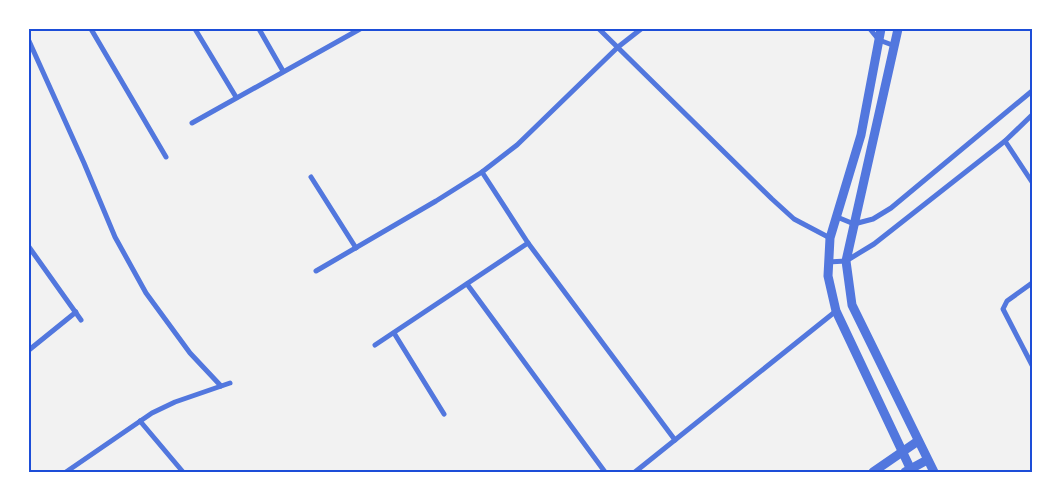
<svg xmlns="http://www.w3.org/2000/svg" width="1061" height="501" viewBox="0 0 1061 501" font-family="Raleway,sans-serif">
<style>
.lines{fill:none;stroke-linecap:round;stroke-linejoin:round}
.minor{stroke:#5277de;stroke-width:5}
.tertiary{stroke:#5277de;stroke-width:9}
.neatline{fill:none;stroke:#1d4ed8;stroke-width:2}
</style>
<rect width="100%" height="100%" fill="#f2f2f2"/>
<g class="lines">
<g class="minor">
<path d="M 91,29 L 166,157"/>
<path d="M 195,29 L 236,97"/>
<path d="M 259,29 L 283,71"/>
<path d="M 599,29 L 772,199 L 794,219 L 830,238"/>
<path d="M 870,29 L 879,40 L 895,46"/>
<path d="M 29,41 L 84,163 L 115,237 L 146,293 L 190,353 L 221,386"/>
<path d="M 192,123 L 360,29"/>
<path d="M 1005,141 L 1032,182"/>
<path d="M 482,172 L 528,243 L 675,440"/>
<path d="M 311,177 L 356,248"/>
<path d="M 837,217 L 854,224 L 873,219 L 891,208 L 1032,91"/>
<path d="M 29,247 L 81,320"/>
<path d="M 828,262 L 846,261 L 874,244 L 1005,141 L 1032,115"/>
<path d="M 316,271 L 436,201 L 482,172 L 517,145 L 618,47 L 641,29"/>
<path d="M 1032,283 L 1007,301 L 1003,309 L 1032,365"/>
<path d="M 467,284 L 605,472"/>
<path d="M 394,333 L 444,414"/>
<path d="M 375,345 L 528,243"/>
<path d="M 29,350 L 76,312"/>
<path d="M 140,421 L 183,472"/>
<path d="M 66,472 L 152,413 L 175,402 L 230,383"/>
<path d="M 635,472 L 836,311"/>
</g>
<g class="tertiary">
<path d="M 881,29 L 861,135 L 830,238 L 828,276 L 836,311 L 912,472"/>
<path d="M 898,29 L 846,261 L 852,305 L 934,472"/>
<path d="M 873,472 L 918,441"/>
<path d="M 905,472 L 927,460"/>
</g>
</g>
<rect width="1061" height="501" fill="none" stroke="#ffffff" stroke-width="60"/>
<rect x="30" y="30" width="1001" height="441" class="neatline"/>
</svg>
